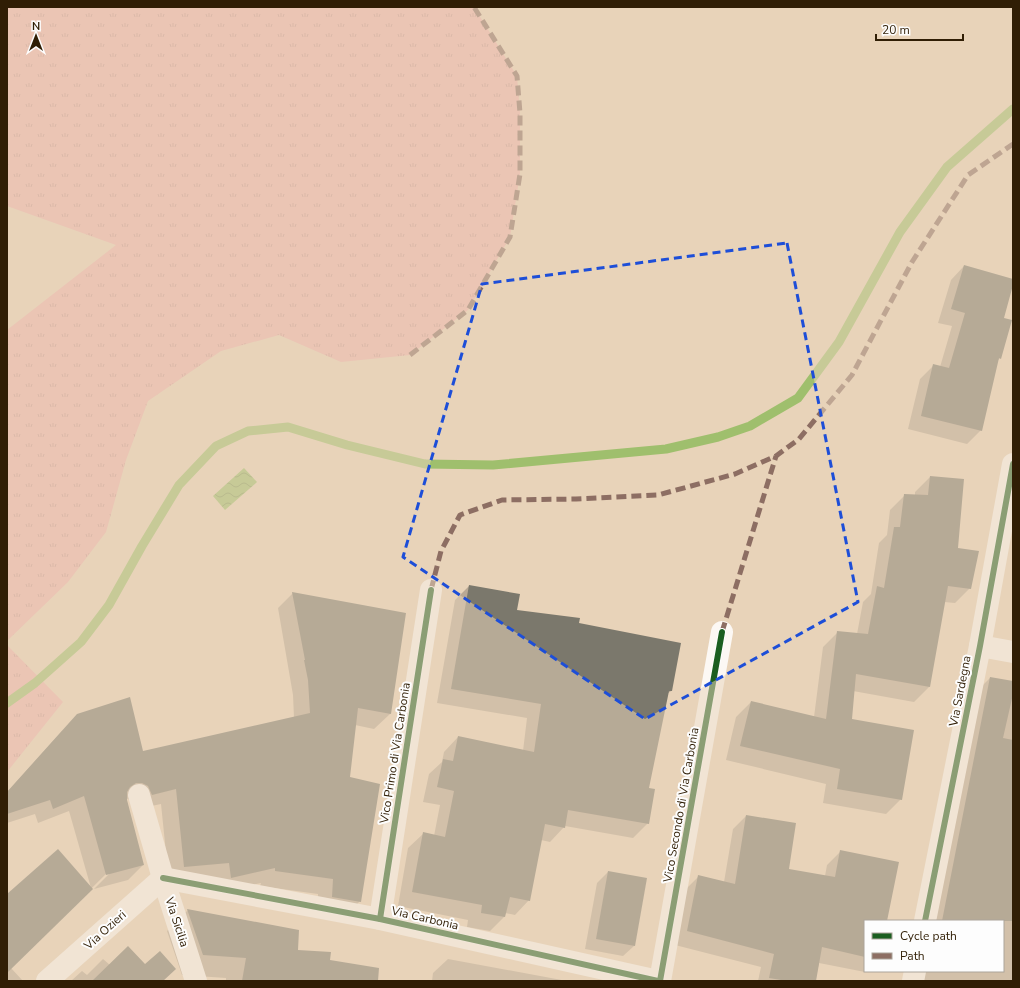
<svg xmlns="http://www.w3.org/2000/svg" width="1020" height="988" viewBox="0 0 1020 988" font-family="'Nunito Sans',sans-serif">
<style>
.grass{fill:url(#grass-tufts)}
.water{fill:url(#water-waves)}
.shadow{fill:#0003}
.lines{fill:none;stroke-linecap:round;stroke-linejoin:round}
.stream{stroke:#9fbf6d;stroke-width:9}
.building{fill:#7b786c}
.street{stroke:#fcf8f4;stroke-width:22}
.quiet{stroke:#8d6e63;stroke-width:5;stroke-dasharray:10 5;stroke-linecap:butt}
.cycleway-casing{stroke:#fdfdfd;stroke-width:8}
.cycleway{stroke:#1b5e20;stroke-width:6}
.marked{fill:none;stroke:#1d4ed8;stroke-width:3;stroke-dasharray:8 5;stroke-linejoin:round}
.labels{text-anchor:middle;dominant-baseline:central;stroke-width:4;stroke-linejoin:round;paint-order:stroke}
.street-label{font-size:12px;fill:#301e05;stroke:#fdfdfd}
</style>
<defs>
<pattern id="grass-tufts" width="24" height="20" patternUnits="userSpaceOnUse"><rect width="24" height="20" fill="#efb3ae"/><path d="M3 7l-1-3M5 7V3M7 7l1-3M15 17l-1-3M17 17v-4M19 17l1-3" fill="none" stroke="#cd9a94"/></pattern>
<pattern id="water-waves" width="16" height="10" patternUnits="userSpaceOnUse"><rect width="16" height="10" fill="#9fbf6d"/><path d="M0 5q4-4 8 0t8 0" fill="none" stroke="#829b58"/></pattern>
</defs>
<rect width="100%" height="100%" fill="#e8d3b9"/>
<g class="grass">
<path d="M 7,7 L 474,7 L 517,76 L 520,113 L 520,174 L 510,237 L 468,310 L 410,355 L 341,362 L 279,335 L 221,351 L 148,401 L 126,460 L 106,532 L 68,582 L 7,641 L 7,330 L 116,245 L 7,206 Z"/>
<path d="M 7,645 L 63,702 L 7,772 Z"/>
</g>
<path class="water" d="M 244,468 L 257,482 L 225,510 L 213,496 Z"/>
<g class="shadow">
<path d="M 964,266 L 1013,280 L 1003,319 L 1000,358 L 997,361 L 981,430 L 967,444 L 908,429 L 920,379 L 934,365 L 940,367 L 952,326 L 938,323 L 951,280 Z"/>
<path d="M 930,477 L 970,588 L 955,603 L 944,602 L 929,687 L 914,702 L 853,691 L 851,720 L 901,799 L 886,814 L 823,803 L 826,784 L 726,760 L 736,717 L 751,702 L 814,717 L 823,647 L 838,632 L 857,634 L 863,602 L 871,594 L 879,543 L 887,535 L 890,510 L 905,495 L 915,495 L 915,492 Z"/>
<path d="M 469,586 L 516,611 L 578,624 L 671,691 L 667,694 L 648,789 L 648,823 L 633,838 L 565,826 L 550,842 L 541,840 L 529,900 L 515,915 L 505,913 L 504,917 L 490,931 L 467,927 L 468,920 L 398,906 L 408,848 L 423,834 L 434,836 L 440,805 L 423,802 L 429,774 L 442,762 L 444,752 L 458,737 L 523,751 L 527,718 L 437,703 L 455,600 Z"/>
<path d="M 293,593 L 405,614 L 390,714 L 374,729 L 355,725 L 349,778 L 360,901 L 345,917 L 318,912 L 318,894 L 260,886 L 261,883 L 216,893 L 169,882 L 161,804 L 137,809 L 132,801 L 126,798 L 143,865 L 128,880 L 94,889 L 111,872 L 109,871 L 11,968 L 23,981 L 7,981 L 7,895 L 91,888 L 69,811 L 38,823 L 35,814 L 7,823 L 7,792 L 62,731 L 142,752 L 294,718 L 293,695 L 278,608 Z"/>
<path d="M 990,678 L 1013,682 L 1013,981 L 915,981 L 917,971 L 1003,971 L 1003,921 L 927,921 L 971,697 Z"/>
<path d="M 746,816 L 787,870 L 825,876 L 827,865 L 841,851 L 886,921 L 865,921 L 865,971 L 867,971 L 865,972 L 819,963 L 815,981 L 758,981 L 761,967 L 675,945 L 685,890 L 699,876 L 724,882 L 733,829 Z"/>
<path d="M 608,872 L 634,946 L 623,956 L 585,949 L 597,883 Z"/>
<path d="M 188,910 L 297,951 L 329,961 L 342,981 L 226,981 L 226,978 L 182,975 L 167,931 Z"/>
<path d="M 103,959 L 110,965 L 162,981 L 71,981 L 82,971 L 87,975 Z"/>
<path d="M 448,959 L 567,981 L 432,981 L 433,973 Z"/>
</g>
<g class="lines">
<path class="stream" d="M 7,703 L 35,683 L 81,642 L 109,605 L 142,546 L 179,485 L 216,446 L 248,431 L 288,427 L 347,445 L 425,464 L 493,465 L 666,449 L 718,437 L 750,426 L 798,398 L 839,342 L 900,232 L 947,167 L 1013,109"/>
</g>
<g class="building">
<path d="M 964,265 L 1013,279 L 1013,285 L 1004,318 L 1012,320 L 1001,359 L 999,358 L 982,431 L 921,416 L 933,364 L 949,368 L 965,313 L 951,309 Z"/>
<path d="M 930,476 L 964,479 L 958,548 L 979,551 L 971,589 L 948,586 L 930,687 L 856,674 L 852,719 L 914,730 L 902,800 L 837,789 L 840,769 L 740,746 L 751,701 L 826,719 L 837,631 L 868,634 L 877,586 L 884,588 L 894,527 L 900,527 L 904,494 L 928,495 Z"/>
<path d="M 469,585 L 520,594 L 517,610 L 580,618 L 579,623 L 681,643 L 672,691 L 669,691 L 649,788 L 655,789 L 649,824 L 568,810 L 565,828 L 545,824 L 530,901 L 510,897 L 505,917 L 481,913 L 482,905 L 412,892 L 423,832 L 445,837 L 454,791 L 437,787 L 443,759 L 453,761 L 458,736 L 534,752 L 541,704 L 451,689 Z"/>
<path d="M 292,592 L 406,613 L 391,714 L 358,708 L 350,777 L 380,784 L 361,902 L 332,897 L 333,879 L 275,871 L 275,868 L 231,878 L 229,863 L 184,867 L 176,789 L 152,795 L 148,786 L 142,783 L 136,783 L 130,787 L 127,792 L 127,800 L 144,865 L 106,875 L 84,796 L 53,809 L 50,800 L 7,814 L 7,792 L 77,714 L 130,697 L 143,751 L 310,713 L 308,680 L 304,660 L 305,660 Z"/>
<path d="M 990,677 L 1013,681 L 1013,694 L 1003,738 L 1013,740 L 1013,921 L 942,921 Z"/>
<path d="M 746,815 L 796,823 L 789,869 L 835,877 L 840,850 L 899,862 L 887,921 L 865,921 L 865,957 L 822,947 L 816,981 L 787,981 L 769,978 L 774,954 L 687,931 L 698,875 L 735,884 Z"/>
<path d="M 58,849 L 93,889 L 7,973 L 7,894 Z"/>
<path d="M 608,871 L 647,878 L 635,946 L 596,939 Z"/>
<path d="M 187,909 L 299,930 L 298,950 L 331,952 L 330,960 L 379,968 L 378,981 L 242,981 L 246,958 L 203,955 Z"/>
<path d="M 128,946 L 145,964 L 160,951 L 176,969 L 163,981 L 92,981 Z"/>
</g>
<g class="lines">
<g class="street">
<path d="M 980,646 L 1013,652"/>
<path d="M 139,795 L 163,878 L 196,981"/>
<path d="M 163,878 L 380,919 L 658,981"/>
<path d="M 380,919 L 431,590"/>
<path d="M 925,921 L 980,646 L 1013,464"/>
<path d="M 47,981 L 163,878"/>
<path d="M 660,981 L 722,632"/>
<path d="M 913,981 L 915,971"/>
</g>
<g class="quiet">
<path d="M 410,355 L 468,310 L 510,237 L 520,174 L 520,113 L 517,76 L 474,7"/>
<path d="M 431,590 L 441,551 L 460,515 L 502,500 L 576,499 L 658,495 L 735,474 L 776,456 L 799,439 L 852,375 L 912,262 L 968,175 L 1013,144"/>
<path d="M 722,632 L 776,456"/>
</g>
<defs>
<g id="cycleway">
<path d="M 163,878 L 380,919 L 658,981"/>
<path d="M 380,919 L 431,590"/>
<path d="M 925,921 L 980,646 L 1013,464"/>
<path d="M 660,981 L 722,632"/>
</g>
</defs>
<use href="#cycleway" class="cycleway-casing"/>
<use href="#cycleway" class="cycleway"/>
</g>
<path d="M0 0H1020V988H0ZM 787,243 L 858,602 L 645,719 L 403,557 L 482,284 Z" fill="#e8d3b9" fill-opacity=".55" fill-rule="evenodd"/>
<path class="marked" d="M 787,243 L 858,602 L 645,719 L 403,557 L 482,284 Z"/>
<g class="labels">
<g class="street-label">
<text transform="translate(960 691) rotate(-79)">Via Sardegna</text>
<text transform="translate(395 753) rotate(-81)">Vico Primo di Via Carbonia</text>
<text transform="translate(681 805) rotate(-80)">Vico Secondo di Via Carbonia</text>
<text transform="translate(425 918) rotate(13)">Via Carbonia</text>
<text transform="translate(177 922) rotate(72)">Via Sicilia</text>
<text transform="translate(105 930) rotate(-42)">Via Ozieri</text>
</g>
</g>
<rect width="1020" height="988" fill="none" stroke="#301e05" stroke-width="16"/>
<rect x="864" y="920" width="140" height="52" fill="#fdfdfd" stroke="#aba49a"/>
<rect x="872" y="933" width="20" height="6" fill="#1b5e20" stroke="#aba49a"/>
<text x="900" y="940" font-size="12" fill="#301e05">Cycle path</text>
<rect x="872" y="953" width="20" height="6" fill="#8d6e63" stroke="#aba49a"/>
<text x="900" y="960" font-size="12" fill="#301e05">Path</text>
<g transform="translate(36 36)" stroke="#fdfdfd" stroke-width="3" paint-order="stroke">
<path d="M0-3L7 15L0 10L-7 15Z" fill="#301e05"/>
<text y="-6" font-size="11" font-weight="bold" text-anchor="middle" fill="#301e05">N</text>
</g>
<path d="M876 34v6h87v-6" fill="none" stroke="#301e05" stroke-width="2"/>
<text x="882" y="34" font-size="12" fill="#301e05" stroke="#fdfdfd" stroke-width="3" paint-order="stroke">20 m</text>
</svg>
